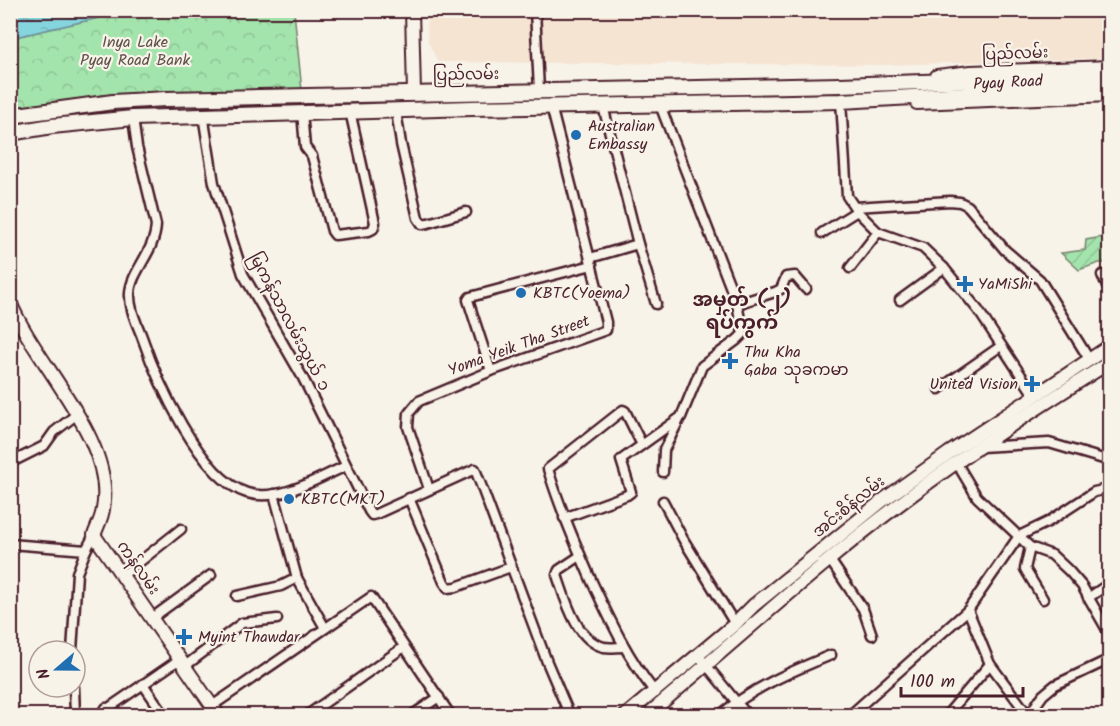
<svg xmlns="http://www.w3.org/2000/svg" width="1120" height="726" viewBox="0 0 1120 726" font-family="Kalam,'Noto Sans Myanmar',sans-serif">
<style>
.built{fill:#f6e4d3}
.park{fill:url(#park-crowns);stroke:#76816c;stroke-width:1.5}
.garden{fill:url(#garden-furrows);stroke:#76816c;stroke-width:1.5}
.water{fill:url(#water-ripples);stroke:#6d8c96;stroke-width:1.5}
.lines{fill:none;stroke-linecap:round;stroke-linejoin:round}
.minor-casing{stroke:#4a1f2b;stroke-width:13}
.secondary-casing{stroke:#4a1f2b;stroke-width:16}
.primary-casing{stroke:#4a1f2b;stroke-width:16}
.trunk-casing{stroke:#4a1f2b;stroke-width:18}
.minor{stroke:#f7f3e8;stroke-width:8}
.secondary{stroke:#f7f3e8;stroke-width:12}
.primary{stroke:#f7f3e8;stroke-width:12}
.trunk{stroke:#f7f3e8;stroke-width:14}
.poi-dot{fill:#1f6fb2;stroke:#f7f3e8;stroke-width:2}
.labels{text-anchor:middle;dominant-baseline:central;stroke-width:4.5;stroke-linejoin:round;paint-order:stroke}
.park-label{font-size:16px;fill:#60504b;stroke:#f7f3e8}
.street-label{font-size:16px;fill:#4a1f2b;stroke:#f7f3e8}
.poi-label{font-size:16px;fill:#4a1f2b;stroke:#f7f3e8;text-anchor:start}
.quarter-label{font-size:20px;font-weight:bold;fill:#4a1f2b;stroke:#f7f3e8}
</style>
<defs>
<pattern id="park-crowns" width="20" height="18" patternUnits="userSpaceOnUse" patternTransform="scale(1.5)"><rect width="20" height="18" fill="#a3e3ac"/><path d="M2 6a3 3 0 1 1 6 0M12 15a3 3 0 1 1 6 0" fill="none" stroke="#8ec294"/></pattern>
<pattern id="garden-furrows" width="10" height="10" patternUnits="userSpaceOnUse" patternTransform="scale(1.5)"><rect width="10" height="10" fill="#a3e3ac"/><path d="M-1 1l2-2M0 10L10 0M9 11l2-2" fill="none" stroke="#8ec294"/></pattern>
<pattern id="water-ripples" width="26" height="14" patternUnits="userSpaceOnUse" patternTransform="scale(1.5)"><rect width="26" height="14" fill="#85d5de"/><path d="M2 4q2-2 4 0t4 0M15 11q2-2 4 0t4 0" fill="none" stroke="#74b6bf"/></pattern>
</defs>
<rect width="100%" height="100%" fill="#f7f3e8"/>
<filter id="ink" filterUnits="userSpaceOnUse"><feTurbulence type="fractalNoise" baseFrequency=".0167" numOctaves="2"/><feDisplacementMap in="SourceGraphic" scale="12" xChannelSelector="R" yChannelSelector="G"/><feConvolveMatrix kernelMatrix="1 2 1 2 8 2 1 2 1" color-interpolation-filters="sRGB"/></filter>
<g filter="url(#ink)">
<path class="built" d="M 426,11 L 1109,11 L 1109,58 L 886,65 L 438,62 L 428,42 Z"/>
<path class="park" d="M 129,11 L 294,11 L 302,91 L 113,94 L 11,108 L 10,38 Z"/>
<path class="garden" d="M 1109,236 L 1109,263 L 1099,263 L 1079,270 L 1061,253 L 1085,250 L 1086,240 Z"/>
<path class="water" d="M 11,10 L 129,10 L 129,11 L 11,38 Z"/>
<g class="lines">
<defs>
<g id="minor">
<path d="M 535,10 L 539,90"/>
<path d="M 841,101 L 847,196 L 857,211 L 878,232 L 923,248 L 944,268 L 978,310 L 1034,395"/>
<path d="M 603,106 L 638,244 L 656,304"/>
<path d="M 396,111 L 401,144 L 418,218 L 422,224 L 428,223 L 466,212"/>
<path d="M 302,112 L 305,147 L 312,156 L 332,231 L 335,235 L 369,231 L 373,229 L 375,223 L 350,111"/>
<path d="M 203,115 L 214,183 L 243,274 L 303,378 L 369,511 L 372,515 L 376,514 L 475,469 L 547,662 L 570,716"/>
<path d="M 133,118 L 137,147 L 156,225 C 155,252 131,271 130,293 C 129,308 137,324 142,337 C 157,381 200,478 247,493 C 279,503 318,478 346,466"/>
<path d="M 855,207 L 950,201 L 960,202 L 968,206 L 1005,250 L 1040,280 L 1089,359"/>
<path d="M 822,233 L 857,211"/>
<path d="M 590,258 L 638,244"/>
<path d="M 850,268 L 878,232"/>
<path d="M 1102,275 L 1110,292"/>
<path d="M 900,300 L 944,268"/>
<path d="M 737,304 L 775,292 L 781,289 L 786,277 L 795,276 L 806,289"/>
<path d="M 491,371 L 468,300 L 470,297 L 592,265"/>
<path d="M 939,389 L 1001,346"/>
<path d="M 642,445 L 625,411 L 623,410 L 548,469 C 560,509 576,546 593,584 C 611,622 628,658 654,691"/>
<path d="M 981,447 L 1049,443 L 1110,461"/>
<path d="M 956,462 L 977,497 L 1030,547 L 1052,555 L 1069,571 L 1082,586 L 1110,635"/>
<path d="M 10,463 L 44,446 L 54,432 L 77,414"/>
<path d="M 663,472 L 664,450 L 679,420"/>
<path d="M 429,489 L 408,427 L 409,413 L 419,401 L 491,371 L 606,330 L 606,322 L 551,106"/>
<path d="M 274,494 L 297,578 L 325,628"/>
<path d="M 409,498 L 444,582 L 448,588 L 456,587 L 511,567"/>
<path d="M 663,501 L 683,539 L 735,624"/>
<path d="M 564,518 L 627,495 L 631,492 L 621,460 L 681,417 L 702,366 L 737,340 L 743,334 L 737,304 L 660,105"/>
<path d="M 1019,536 L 1048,522 L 1094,492 L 1103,490 L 1110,492"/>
<path d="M 10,544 L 86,550"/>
<path d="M 1030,547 L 1025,569 L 1043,599"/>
<path d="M 580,556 L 559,570 L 557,575 C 565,598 576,641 604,647 C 610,648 617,647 623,647"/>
<path d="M 830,560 L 863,609 L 872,635"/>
<path d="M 123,575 L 181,529"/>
<path d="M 237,596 L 281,586 L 297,578"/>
<path d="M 1088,598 L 1110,583"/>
<path d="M 968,610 L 990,664 L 1028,715"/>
<path d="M 152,618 L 211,575"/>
<path d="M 72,651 L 77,573 L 86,550 L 94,535"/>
<path d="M 698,655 L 748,716"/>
<path d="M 185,666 L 242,623 L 277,619"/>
<path d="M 143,684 L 165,716"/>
<path d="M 74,687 L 75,716"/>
<path d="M 212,706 L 371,597 L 451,716"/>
<path d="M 106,708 L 112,716"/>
<path d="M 97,716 L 180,659"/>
<path d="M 306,716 L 404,647"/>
<path d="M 411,716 L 439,697"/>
<path d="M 719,716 C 752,688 792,671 831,655"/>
<path d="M 849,716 L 968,610 L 1019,536"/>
<path d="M 946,716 L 990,664"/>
<path d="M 1028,716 L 1043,695 L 1055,685 L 1110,659"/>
</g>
<g id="secondary">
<path d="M 412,10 L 414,93"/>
<path d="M 10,302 C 35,364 116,440 103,509 C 102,518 97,527 94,535 L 219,716"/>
</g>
<g id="primary">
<path d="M 937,76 L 971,72 L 1110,67"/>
<path d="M 917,103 L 1110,95"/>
<path d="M 625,716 L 735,624 L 754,605 L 882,501 L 949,453 L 1110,346"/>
<path d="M 646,716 C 733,644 815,567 905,500 C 971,450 1040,406 1110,362"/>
</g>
<g id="trunk">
<path d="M 10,116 L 113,102 L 166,99 L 840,85 L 1110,75"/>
<path d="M 10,133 L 52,126 L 133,118 L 472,108 L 841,101 L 1110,86"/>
</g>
</defs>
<use href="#minor" class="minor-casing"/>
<use href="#secondary" class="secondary-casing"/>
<use href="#primary" class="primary-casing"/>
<use href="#trunk" class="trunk-casing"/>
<use href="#minor" class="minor"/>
<use href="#secondary" class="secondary"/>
<use href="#primary" class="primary"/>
<use href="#trunk" class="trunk"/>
</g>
</g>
<g class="poi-dot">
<circle cx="576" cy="135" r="6"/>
<path d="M962 275h6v6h6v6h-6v6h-6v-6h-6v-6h6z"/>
<circle cx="521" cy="293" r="6"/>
<path d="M727 352h6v6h6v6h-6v6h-6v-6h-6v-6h6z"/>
<path d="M1029 375h6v6h6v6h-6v6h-6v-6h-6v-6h6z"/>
<circle cx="289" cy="499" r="6"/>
<path d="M181 628h6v6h6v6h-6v6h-6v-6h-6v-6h6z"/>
</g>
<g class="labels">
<g class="park-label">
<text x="135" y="42">Inya Lake<tspan x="135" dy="18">Pyay Road Bank</tspan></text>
</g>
<g class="street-label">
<text transform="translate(1015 54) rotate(-2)">ပြည်လမ်း</text>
<text transform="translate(466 75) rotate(-1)">ပြည်လမ်း</text>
<text transform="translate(1008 83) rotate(-3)">Pyay Road</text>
<text transform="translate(289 322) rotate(62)">မြကန်သာလမ်းသွယ် ၁</text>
<text transform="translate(519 346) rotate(-20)">Yoma Yeik Tha Street</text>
<text transform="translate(849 507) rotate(-39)">အင်းစိန်လမ်း</text>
<text transform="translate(138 568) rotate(55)">ကန်လမ်း</text>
</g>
<g class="poi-label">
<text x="588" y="126">Australian<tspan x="588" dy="18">Embassy</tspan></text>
<text x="978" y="284">YaMiShi</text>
<text x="533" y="293">KBTC(Yoema)</text>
<text x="744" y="352">Thu Kha<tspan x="744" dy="18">Gaba သုခကမာ</tspan></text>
<text x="1018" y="384" text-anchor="end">United Vision</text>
<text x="301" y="499">KBTC(MKT)</text>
<text x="198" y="637">Myint Thawdar</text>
</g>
<g class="quarter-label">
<text x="742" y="301">အမှတ် (၂)<tspan x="742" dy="23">ရပ်ကွက်</tspan></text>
</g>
</g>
<rect width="1120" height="726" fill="none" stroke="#f7f3e8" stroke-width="36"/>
<rect x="18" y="18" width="1084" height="690" fill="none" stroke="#4a1f2b" stroke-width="2" filter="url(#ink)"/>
<g transform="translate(57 669) rotate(250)"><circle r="28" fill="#f7f3e8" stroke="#b29e9c" stroke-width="1.5"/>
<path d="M0-4.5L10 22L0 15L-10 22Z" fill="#1f6fb2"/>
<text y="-9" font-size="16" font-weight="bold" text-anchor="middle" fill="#4a1f2b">N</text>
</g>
<path d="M901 687v9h122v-9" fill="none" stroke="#4a1f2b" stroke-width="3"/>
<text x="910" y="687" font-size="18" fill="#4a1f2b" stroke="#f7f3e8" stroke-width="4.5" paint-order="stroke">100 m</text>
</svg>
